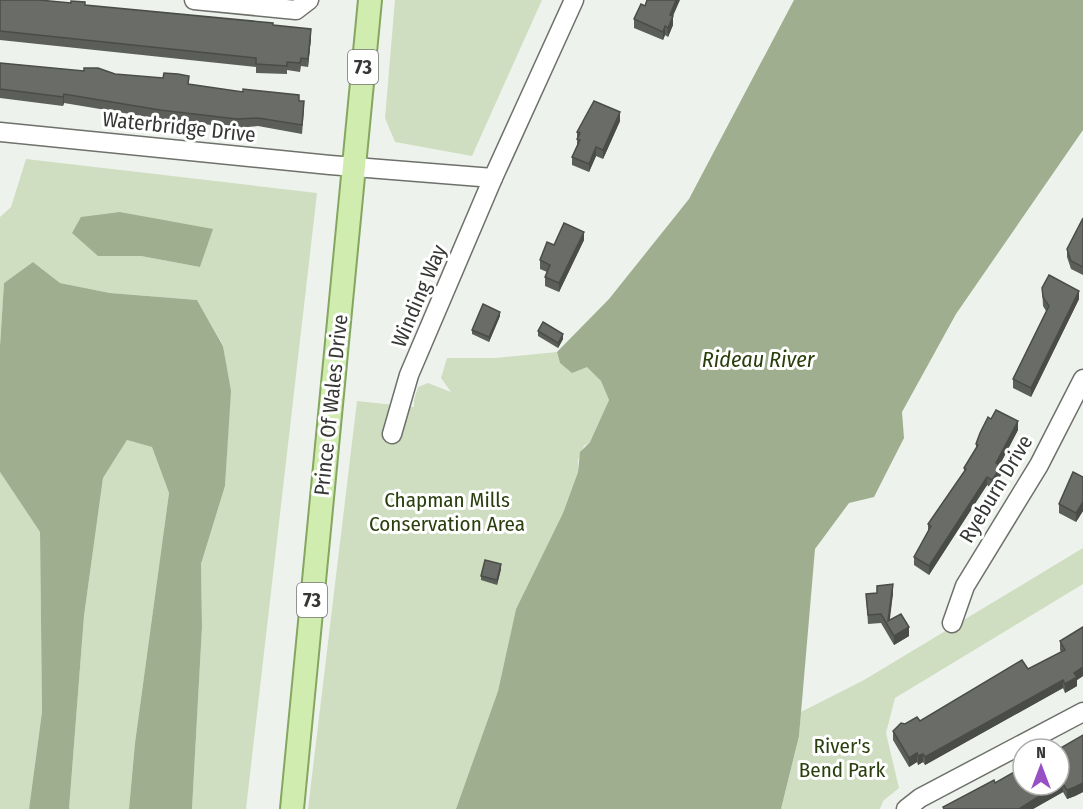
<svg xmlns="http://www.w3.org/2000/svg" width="1083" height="809" viewBox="0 0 1083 809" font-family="'Fira Sans Condensed',sans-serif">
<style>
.green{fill:#cfdec1;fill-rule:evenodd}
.water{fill:#9eae8e}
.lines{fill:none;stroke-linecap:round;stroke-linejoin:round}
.minor-casing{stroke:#6d706b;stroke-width:21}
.major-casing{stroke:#85a661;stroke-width:26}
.minor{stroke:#fff;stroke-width:18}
.major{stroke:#d0edaf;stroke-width:22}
.wall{fill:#5b5e59}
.shaded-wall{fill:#4a4c48}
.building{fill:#6a6d67;stroke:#4a4c48;stroke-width:1.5}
.labels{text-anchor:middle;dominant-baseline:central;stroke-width:6;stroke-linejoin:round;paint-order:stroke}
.shield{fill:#fff;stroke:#727472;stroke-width:1.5}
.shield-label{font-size:20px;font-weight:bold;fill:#363835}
.street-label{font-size:21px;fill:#363835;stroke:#fff}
.park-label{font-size:21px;fill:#2a3f0d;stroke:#fff}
.water-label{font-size:22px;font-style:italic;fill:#293e0b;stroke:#fff}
</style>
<rect width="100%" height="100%" fill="#eef2ec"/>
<g class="green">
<path d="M 395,0 L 542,0 L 472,156 L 395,142 L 385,118 Z"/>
<path d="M 26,159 L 317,193 L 246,809 L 192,809 L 202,627 L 201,564 L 225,486 L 230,391 L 223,345 L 197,300 L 110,293 L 60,283 L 33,262 L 4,283 L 0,346 L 0,217 L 11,207 ZM 120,212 L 212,230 L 200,267 L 141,256 Z"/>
<path d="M 557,352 L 560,363 L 572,372 L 587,366 L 601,381 L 609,400 L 590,442 L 584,446 L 578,460 L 578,472 L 563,513 L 516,609 L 498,691 L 456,809 L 308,809 L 357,401 L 414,407 L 414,400 L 418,387 L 428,383 L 451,392 L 441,378 L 447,358 L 495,358 Z"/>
<path d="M 127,440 L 152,447 L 169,493 L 135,743 L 129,809 L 69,809 L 84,616 L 103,478 Z"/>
<path d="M 0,472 L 40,532 L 42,712 L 29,809 L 0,809 Z"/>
<path d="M 1083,548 L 1083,584 L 895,698 L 886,733 L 899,788 L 883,801 L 880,809 L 781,809 L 799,736 L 801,712 L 864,680 Z"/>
</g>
<g class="water">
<path d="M 794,0 L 1083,0 L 1083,130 L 956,314 L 902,412 L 904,438 L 874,497 L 849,503 L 815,549 L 799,736 L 781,809 L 456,809 L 498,691 L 516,609 L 563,513 L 578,472 L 580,452 L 590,442 L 609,400 L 601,381 L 587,367 L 572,373 L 560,363 L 557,352 L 609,299 L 689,199 Z"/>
<path d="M 120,212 L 213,229 L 200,267 L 141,256 L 98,256 L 72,233 L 81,217 Z"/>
<path d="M 33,262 L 60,283 L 110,293 L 197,300 L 223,346 L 231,391 L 225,486 L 201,564 L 202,627 L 192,809 L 129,809 L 135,743 L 169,493 L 152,447 L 127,440 L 103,478 L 84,616 L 69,809 L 29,809 L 42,712 L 40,532 L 0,472 L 0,346 L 4,283 Z"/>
</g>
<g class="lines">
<defs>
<g id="minor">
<path d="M 194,0 L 296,10 L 309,0"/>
<path d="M 0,132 L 330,165 L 493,178"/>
<path d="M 392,434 L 409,375 L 493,178 L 574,0"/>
<path d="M 952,623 L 965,586 L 1039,465 L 1083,379"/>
<path d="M 906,809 L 920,798 L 1083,712"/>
</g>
<path id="major" d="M 292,809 L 370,0"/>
</defs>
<use href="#minor" class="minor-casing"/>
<use href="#major" class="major-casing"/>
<use href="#minor" class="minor"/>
<use href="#major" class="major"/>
</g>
<g class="wall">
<path d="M 0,0 L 85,5 L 273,25 L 311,38 L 308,67 L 301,66 L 300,72 L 287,70 L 287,74 L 256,73 L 256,67 L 0,40 Z"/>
<path d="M 673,16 L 673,25 L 668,37 L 665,35 L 663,40 L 634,28 L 634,19 Z"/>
<path d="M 0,63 L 115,74 L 299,101 L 304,110 L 302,134 L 258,126 L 237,128 L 160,119 L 64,103 L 63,106 L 0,98 Z"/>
<path d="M 620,121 L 603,159 L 596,156 L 589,172 L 572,165 L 572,157 L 577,145 L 577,132 Z"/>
<path d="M 1083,218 L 1083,275 L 1071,269 L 1067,257 L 1067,249 Z"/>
<path d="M 584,240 L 559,292 L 545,286 L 545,277 L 547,272 L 540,269 L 540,260 L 554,245 Z"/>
<path d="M 1042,288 L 1079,299 L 1031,397 L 1013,388 L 1013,379 L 1046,311 L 1043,306 Z"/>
<path d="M 500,316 L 489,342 L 472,334 L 472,330 Z"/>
<path d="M 538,331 L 563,339 L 558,348 L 538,336 Z"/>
<path d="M 1018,430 L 999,466 L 1001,475 L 992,489 L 987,485 L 929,575 L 914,565 L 914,557 L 928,531 L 928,524 L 964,472 L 964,468 L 976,449 L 976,444 Z"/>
<path d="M 1083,477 L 1083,511 L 1076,522 L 1059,513 L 1059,504 Z"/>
<path d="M 501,569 L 497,585 L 481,580 L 481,576 Z"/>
<path d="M 877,586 L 893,593 L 889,621 L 909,636 L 894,645 L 881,623 L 868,624 L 866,594 L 877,593 Z"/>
<path d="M 1083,627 L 1083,676 L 1077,680 L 1077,686 L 1065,693 L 1063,688 L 925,765 L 923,762 L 918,765 L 917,762 L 909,767 L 893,740 L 893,731 L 905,724 L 920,721 L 1028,669 L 1061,652 L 1060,650 L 1060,641 Z"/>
<path d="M 1083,735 L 1083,792 L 1075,796 L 1067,799 L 1063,792 L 1033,809 L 943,809 L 943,807 L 995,783 L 1023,785 Z"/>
</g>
<g class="shaded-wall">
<path d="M 676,0 L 680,0 L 673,16 L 673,25 L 668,37 L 668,28 L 670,15 Z"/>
<path d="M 665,26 L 665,35 L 663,40 L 663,32 Z"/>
<path d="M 311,29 L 311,38 L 308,67 L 308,59 Z"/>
<path d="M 64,94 L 64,103 L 63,106 L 63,97 Z"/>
<path d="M 620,112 L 620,121 L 603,159 L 603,150 Z"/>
<path d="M 596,147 L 596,156 L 589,172 L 589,164 Z"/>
<path d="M 584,232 L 584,240 L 559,292 L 559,283 Z"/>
<path d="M 1079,291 L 1079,299 L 1031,397 L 1031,388 Z"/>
<path d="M 500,312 L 500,316 L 489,342 L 489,337 Z"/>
<path d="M 563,334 L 563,339 L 558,348 L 558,343 Z"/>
<path d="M 1018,421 L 1018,430 L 996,472 L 996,463 Z"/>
<path d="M 1001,467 L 1001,475 L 992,489 L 992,480 Z"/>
<path d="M 987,477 L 987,485 L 929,575 L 929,566 Z"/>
<path d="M 1083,502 L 1083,511 L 1076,522 L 1076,513 Z"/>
<path d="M 501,564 L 501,569 L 497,585 L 497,580 Z"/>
<path d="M 893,584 L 893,593 L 889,627 L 888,621 Z"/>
<path d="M 909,627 L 909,636 L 894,645 L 894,636 Z"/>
<path d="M 1083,667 L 1083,676 L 1077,680 L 1077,686 L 1065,693 L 1065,684 L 1074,673 Z"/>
<path d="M 1063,680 L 1063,688 L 925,765 L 925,757 Z"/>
<path d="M 917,753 L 917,762 L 909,767 L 909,758 Z"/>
<path d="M 923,754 L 923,762 L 918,765 L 918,756 Z"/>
<path d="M 1083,783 L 1083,792 L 1075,796 L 1067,799 L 1067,790 Z"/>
<path d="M 1063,784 L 1063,792 L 1033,809 L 1019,809 L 1046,792 Z"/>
</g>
<g class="building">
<path d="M 0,0 L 39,0 L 71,3 L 71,1 L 85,2 L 85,5 L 273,23 L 273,25 L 311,29 L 308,59 L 301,58 L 300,63 L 287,62 L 287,66 L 256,64 L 256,58 L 0,31 Z"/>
<path d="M 647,0 L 676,0 L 670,15 L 673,16 L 668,28 L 665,26 L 663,32 L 634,19 L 641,4 L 645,6 Z"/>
<path d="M 0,63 L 84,71 L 84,68 L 98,68 L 115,74 L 163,78 L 164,73 L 178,74 L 189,76 L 188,84 L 243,92 L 243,89 L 299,95 L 299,101 L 304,101 L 302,125 L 258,118 L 237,119 L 160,110 L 64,94 L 63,97 L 0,89 Z"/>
<path d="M 594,101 L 620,112 L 603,150 L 596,147 L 589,164 L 572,157 L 580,140 L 577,139 L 580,133 L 577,132 Z"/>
<path d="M 1083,218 L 1083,267 L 1071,261 L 1067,249 Z"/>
<path d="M 564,223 L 584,232 L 559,283 L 545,277 L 550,265 L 540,260 L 547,242 L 554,245 Z"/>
<path d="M 1049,275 L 1079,291 L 1031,388 L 1013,379 L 1049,306 L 1043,297 L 1042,288 Z"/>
<path d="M 483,304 L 500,312 L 489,337 L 472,330 Z"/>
<path d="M 543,322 L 563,334 L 558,343 L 538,331 Z"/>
<path d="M 996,410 L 1018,421 L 996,463 L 1001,467 L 992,480 L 987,477 L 929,566 L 914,557 L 931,526 L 928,524 L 966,469 L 964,468 L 978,445 L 976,444 L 980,433 L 988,417 L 991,419 Z"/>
<path d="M 1073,472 L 1083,477 L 1083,502 L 1076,513 L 1059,504 Z"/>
<path d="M 485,560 L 501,564 L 497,580 L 481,576 Z"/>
<path d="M 893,584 L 888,621 L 901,614 L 909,627 L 894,636 L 881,614 L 868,615 L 866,594 L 877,593 L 877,586 Z"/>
<path d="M 1083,627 L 1083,667 L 1074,673 L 1077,677 L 1065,684 L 1063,680 L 925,757 L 923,754 L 918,756 L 917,753 L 909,758 L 893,731 L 901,723 L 905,724 L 917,717 L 920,721 L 1022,660 L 1028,669 L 1065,650 L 1060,641 Z"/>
<path d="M 1083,735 L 1083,783 L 1075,787 L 1067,790 L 1063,784 L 1046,792 L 1019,809 L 944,809 L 943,807 L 994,780 L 995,783 L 1023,767 L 1023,785 L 1059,785 L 1059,749 Z"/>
</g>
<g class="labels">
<g class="shield">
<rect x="348" y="50" width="30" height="34" rx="4.5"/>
<rect x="297" y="583" width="30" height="34" rx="4.5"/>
</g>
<g class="shield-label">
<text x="363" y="67">73</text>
<text x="312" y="600">73</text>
</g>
<g class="street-label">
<text transform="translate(179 127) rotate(6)">Waterbridge Drive</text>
<text transform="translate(419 296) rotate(-67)">Winding Way</text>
<text transform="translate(331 405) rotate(-84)">Prince Of Wales Drive</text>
<text transform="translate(996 489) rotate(-59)">Ryeburn Drive</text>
</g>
<g class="park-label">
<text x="447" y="500">Chapman Mills<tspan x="447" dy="24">Conservation Area</tspan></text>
<text x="842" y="746">River's<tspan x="842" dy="24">Bend Park</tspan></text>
</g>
<g class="water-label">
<text x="758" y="359">Rideau River</text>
</g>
</g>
<g transform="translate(1041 767)"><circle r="28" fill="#ffffff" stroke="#afafae" stroke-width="1.5"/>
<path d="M0-4.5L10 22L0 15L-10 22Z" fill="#9751c5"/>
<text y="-9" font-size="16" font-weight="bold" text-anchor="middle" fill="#363835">N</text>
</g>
</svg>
